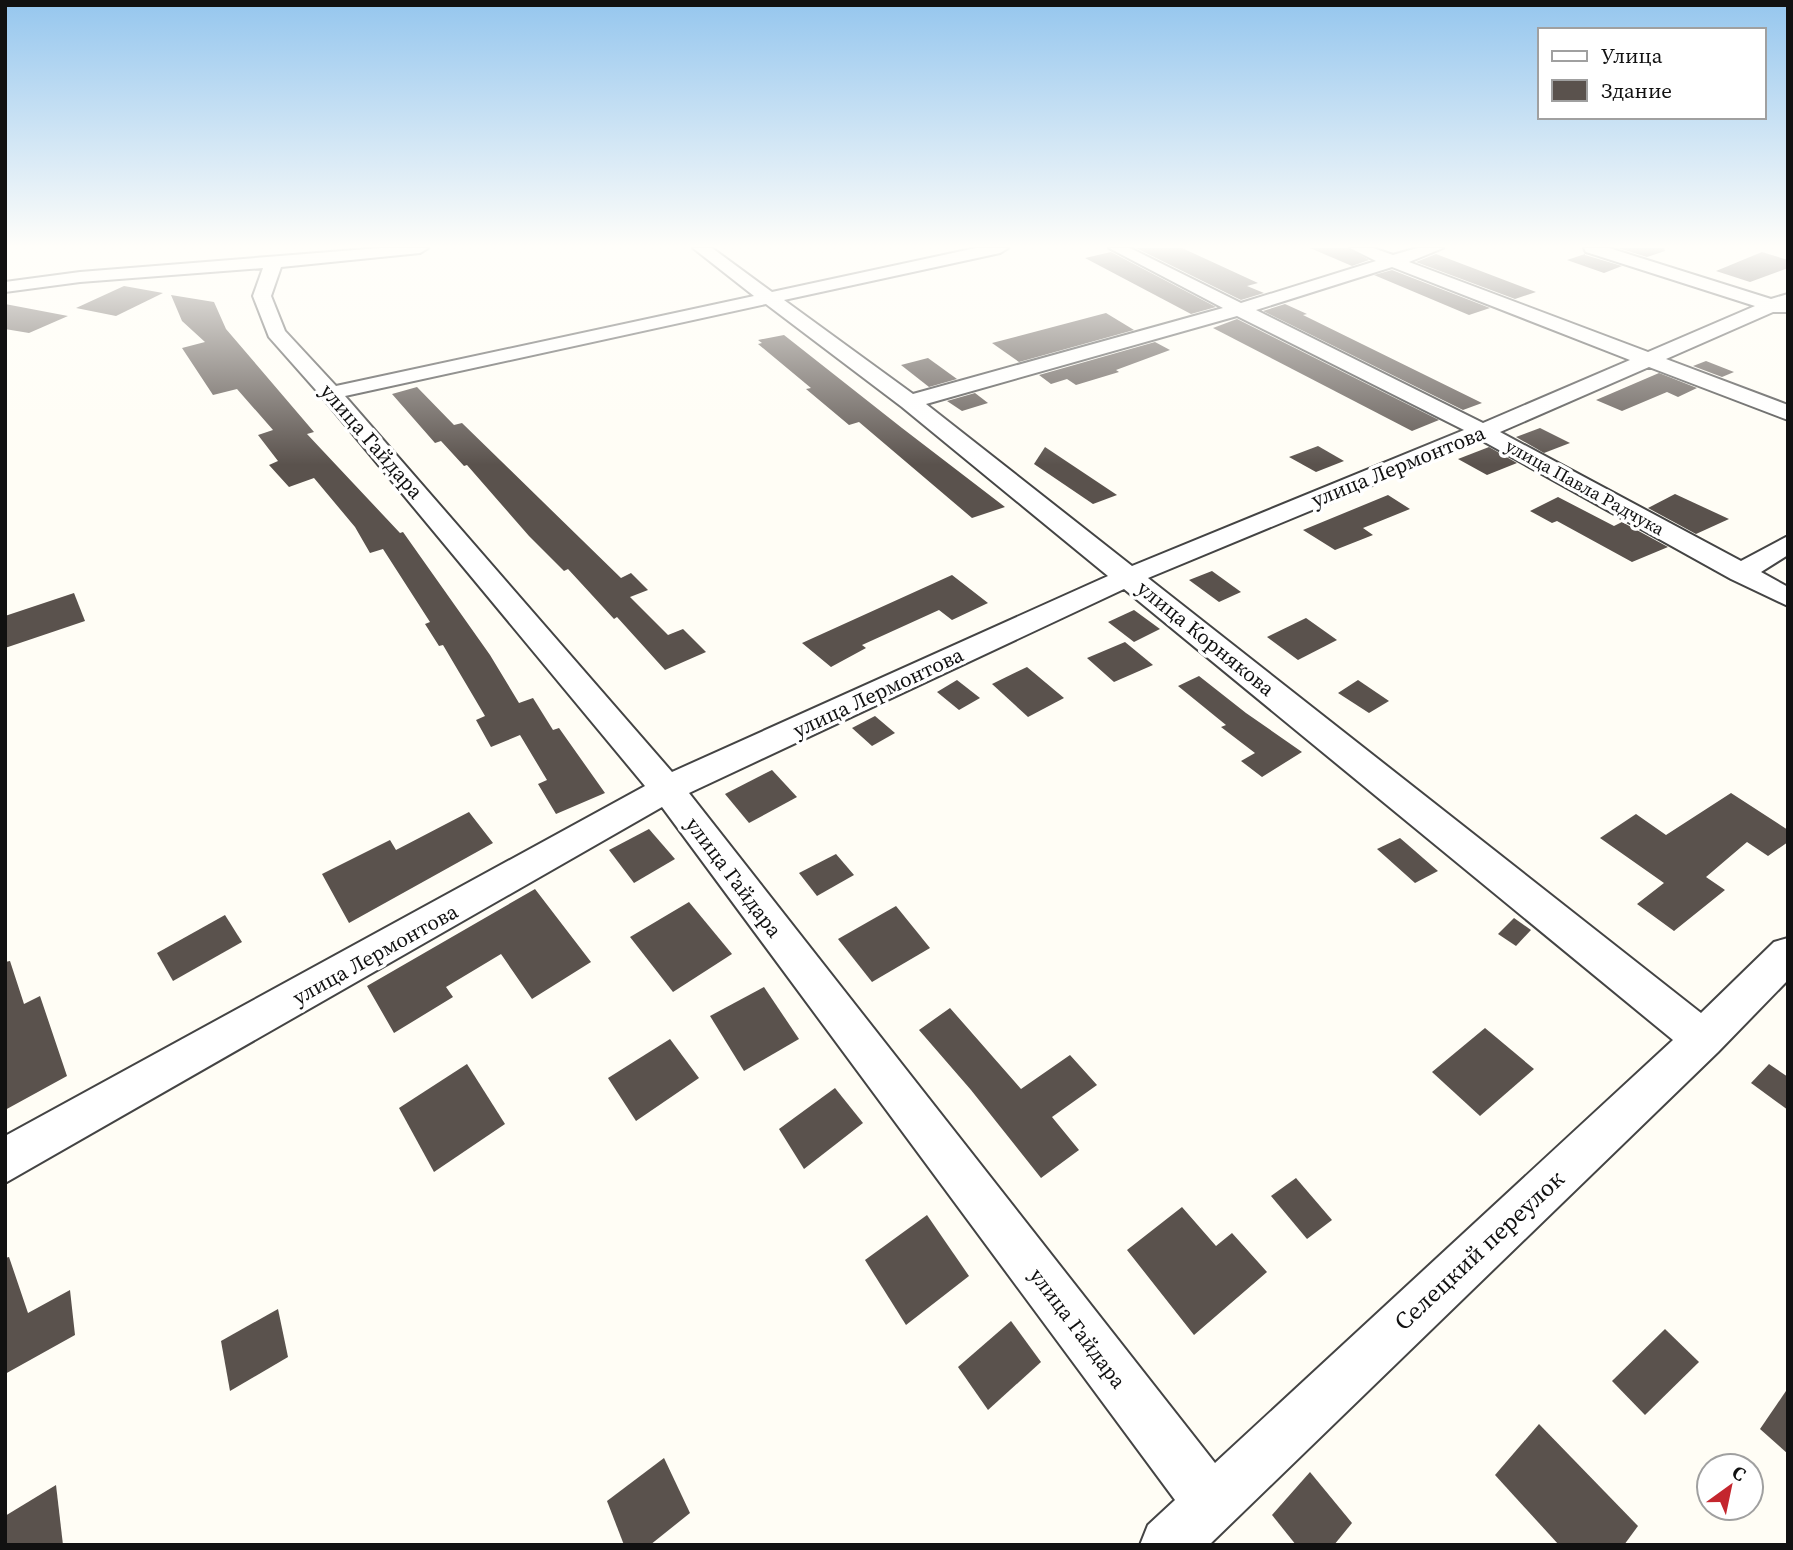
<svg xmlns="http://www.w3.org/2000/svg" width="1793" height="1550" viewBox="0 0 1793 1550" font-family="'Source Serif 4',serif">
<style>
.building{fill:#5a524d}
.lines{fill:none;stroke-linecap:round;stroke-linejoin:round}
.minor-casing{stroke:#444;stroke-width:4}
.minor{fill:#fff;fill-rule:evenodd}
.labels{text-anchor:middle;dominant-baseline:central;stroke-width:7;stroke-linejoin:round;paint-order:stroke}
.far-street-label{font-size:18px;fill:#111;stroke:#fff}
.street-label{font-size:21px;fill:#111;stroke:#fff}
.near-street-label{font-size:24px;fill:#111;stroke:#fff}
</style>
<rect width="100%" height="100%" fill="#fffdf5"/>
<g class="building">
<path d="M 1136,248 L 1182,248 L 1258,283 L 1247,286 L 1264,293 L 1241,300 Z"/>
<path d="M 1310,248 L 1348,248 L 1369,260 L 1352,266 Z"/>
<path d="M 1618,248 L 1664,248 L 1665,251 L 1647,257 Z"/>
<path d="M 1111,252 L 1216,307 L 1191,314 L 1085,258 Z"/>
<path d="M 1762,252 L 1788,260 L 1788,268 L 1750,282 L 1716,271 Z"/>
<path d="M 1436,254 L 1536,292 L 1515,299 L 1416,262 Z"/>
<path d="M 1585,254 L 1585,255 L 1622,266 L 1604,273 L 1567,260 Z"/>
<path d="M 1392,270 L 1490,308 L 1469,315 L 1374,275 Z"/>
<path d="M 124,286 L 163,293 L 116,316 L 76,308 Z"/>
<path d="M 171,295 L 214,302 L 226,329 L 314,432 L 307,434 L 400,533 L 403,532 L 490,655 L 519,703 L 533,698 L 553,730 L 559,728 L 605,793 L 556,814 L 538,784 L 547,780 L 520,735 L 491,747 L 476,720 L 485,716 L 443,645 L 439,646 L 425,624 L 430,622 L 383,549 L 370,553 L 355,527 L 314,478 L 289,487 L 269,465 L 278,461 L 258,435 L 273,430 L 237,389 L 213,395 L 182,348 L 205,342 L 182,321 Z"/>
<path d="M 5,304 L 68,316 L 29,333 L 5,329 Z"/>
<path d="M 1285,304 L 1307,314 L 1303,315 L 1482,403 L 1463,410 L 1263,311 Z"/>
<path d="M 1106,313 L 1134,330 L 1019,362 L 992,343 Z"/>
<path d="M 1237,319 L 1439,420 L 1412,431 L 1213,328 Z"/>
<path d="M 784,335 L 902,428 L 1005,507 L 972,518 L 859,422 L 849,425 L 806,389 L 811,388 L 758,344 L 762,343 L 758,340 Z"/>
<path d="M 1155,342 L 1170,350 L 1116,370 L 1119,372 L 1076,385 L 1067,379 L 1051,384 L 1039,375 Z"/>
<path d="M 928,358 L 957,379 L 929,387 L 901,365 Z"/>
<path d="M 1706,361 L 1734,372 L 1722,377 L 1693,366 Z"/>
<path d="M 1659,373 L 1697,388 L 1678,397 L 1667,392 L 1622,411 L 1596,400 Z"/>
<path d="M 417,387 L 454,425 L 462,423 L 621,578 L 631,573 L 648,590 L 630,597 L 668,635 L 683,629 L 706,652 L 665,670 L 617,617 L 614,619 L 568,569 L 564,571 L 529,536 L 467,465 L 464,466 L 441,441 L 435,443 L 392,394 Z"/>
<path d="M 975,393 L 988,403 L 962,411 L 947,401 Z"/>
<path d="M 1540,428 L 1570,443 L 1544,453 L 1516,437 Z"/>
<path d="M 1318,446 L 1344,461 L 1316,472 L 1289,457 Z"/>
<path d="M 1045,447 L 1117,495 L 1093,504 L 1034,464 Z"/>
<path d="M 1489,447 L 1517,463 L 1487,475 L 1458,459 Z"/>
<path d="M 1675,494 L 1729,519 L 1696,534 L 1648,508 Z"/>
<path d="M 1388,495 L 1410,509 L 1363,528 L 1373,535 L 1335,550 L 1303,530 Z"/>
<path d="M 1558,497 L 1614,526 L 1622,522 L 1668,547 L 1632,562 L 1557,521 L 1552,523 L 1530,511 Z"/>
<path d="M 1212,571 L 1241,592 L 1219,602 L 1189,580 Z"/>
<path d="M 952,575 L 988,603 L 952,620 L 939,610 L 862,645 L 866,648 L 831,667 L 802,643 Z"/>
<path d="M 74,593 L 85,621 L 5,648 L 5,616 Z"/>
<path d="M 1134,610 L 1160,629 L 1134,642 L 1108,622 Z"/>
<path d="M 1306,618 L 1337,640 L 1298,660 L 1267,637 Z"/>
<path d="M 1125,642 L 1153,665 L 1114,682 L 1087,658 Z"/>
<path d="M 1027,667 L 1064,698 L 1028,717 L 992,684 Z"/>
<path d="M 1199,676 L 1246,713 L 1302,752 L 1262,777 L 1241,761 L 1255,753 L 1221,727 L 1226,725 L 1178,686 Z"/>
<path d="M 957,680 L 980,698 L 959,710 L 937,692 Z"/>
<path d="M 1358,680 L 1389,701 L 1369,713 L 1338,693 Z"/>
<path d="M 875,716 L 895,733 L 872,746 L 852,728 Z"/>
<path d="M 772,770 L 797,797 L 749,823 L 725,794 Z"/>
<path d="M 1731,793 L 1788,830 L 1788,842 L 1768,856 L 1747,842 L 1706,877 L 1725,890 L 1674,931 L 1637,904 L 1664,883 L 1600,838 L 1636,814 L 1666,835 Z"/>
<path d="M 469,812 L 493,843 L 349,923 L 322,874 L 390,840 L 396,850 Z"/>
<path d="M 649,829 L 675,859 L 634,883 L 609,850 Z"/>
<path d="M 1400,838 L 1438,871 L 1415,883 L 1377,849 Z"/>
<path d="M 836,854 L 854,875 L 817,896 L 799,873 Z"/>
<path d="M 535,889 L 591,962 L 532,999 L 501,954 L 446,987 L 453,997 L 394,1033 L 367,986 Z"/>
<path d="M 689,902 L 732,954 L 673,992 L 630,937 Z"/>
<path d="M 896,906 L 930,948 L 872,982 L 838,939 Z"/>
<path d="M 225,915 L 242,942 L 173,981 L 157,953 Z"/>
<path d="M 1514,918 L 1531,930 L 1516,946 L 1498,934 Z"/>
<path d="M 10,961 L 24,1004 L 40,996 L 67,1076 L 5,1110 L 5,962 Z"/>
<path d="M 764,987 L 799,1039 L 744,1071 L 710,1016 Z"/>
<path d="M 950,1008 L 1021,1089 L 1070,1055 L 1097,1085 L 1052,1117 L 1079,1150 L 1041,1178 L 971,1090 L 919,1030 Z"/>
<path d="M 1485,1028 L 1534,1069 L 1480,1116 L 1432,1072 Z"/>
<path d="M 670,1039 L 699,1078 L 636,1121 L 608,1078 Z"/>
<path d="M 467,1064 L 505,1124 L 434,1172 L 399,1108 Z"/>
<path d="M 1769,1064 L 1788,1077 L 1788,1110 L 1751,1083 Z"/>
<path d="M 835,1088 L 863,1123 L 804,1169 L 779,1129 Z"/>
<path d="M 1296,1178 L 1332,1220 L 1307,1239 L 1271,1196 Z"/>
<path d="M 1182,1207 L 1216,1246 L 1232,1233 L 1267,1272 L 1194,1335 L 1127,1250 Z"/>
<path d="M 927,1215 L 969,1276 L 906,1325 L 865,1260 Z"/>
<path d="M 9,1257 L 28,1313 L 70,1290 L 75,1335 L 5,1374 L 5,1258 Z"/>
<path d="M 278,1309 L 288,1357 L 230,1391 L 221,1341 Z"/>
<path d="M 1011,1321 L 1041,1362 L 988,1410 L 958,1367 Z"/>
<path d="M 1665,1329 L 1699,1362 L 1645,1415 L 1612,1381 Z"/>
<path d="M 1788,1388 L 1788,1454 L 1760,1429 Z"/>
<path d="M 1539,1424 L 1638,1526 L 1624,1545 L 1559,1545 L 1495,1475 Z"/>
<path d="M 664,1458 L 690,1513 L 650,1545 L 624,1545 L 607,1501 Z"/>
<path d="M 1310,1472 L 1352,1523 L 1334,1545 L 1296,1545 L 1272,1515 Z"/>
<path d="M 56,1485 L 63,1545 L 5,1545 L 5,1516 Z"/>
</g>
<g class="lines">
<defs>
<path id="minor" d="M 380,248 L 428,248 L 420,253 L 281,267 L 271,296 L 285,331 L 336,386 L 754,296 L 693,248 L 712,248 L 772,292 L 976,248 L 1008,248 L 1000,253 L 784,300 L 913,394 L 1223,308 L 1109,248 L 1130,248 L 1241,303 L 1376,261 L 1350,248 L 1373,248 L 1393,255 L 1417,248 L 1443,248 L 1409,262 L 1648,352 L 1755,306 L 1586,252 L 1584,248 L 1609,248 L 1771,299 L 1788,294 L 1786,312 L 1773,312 L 1666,359 L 1788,405 L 1788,420 L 1649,367 L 1500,432 L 1741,561 L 1788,536 L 1788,555 L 1761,572 L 1788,587 L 1788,606 L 1731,579 L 1481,440 L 1148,578 L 1701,1013 L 1774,942 L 1788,938 L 1788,980 L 1718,1052 L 1209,1545 L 1140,1545 L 1148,1525 L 1175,1500 L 662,807 L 5,1183 L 5,1136 L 645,786 L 323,398 L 269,337 L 253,296 L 263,268 L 80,282 L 5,292 L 5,282 L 80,272 ZM 1392,267 L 1630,360 L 1483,423 L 1256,310 ZM 766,304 L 902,407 L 1108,576 L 672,772 L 345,396 ZM 1237,316 L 1464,430 L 1132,566 L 926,404 ZM 1124,589 L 1673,1040 L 1215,1463 L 689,793 Z"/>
</defs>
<use href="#minor" class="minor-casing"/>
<use href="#minor" class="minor"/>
</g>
<linearGradient id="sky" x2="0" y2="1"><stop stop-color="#95c6ee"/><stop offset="0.53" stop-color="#fffefa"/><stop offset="1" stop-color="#fffefa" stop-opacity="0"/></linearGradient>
<rect width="1793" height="465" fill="url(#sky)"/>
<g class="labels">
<g class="far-street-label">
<text transform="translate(1585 487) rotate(29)">улица Павла Радчука</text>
</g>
<g class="street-label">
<text transform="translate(372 441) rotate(49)">улица Гайдара</text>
<text transform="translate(1398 466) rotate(-22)">улица Лермонтова</text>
<text transform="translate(1206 638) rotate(39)">улица Корнякова</text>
<text transform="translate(878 692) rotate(-25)">улица Лермонтова</text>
<text transform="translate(734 877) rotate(53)">улица Гайдара</text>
<text transform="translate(375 954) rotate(-29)">улица Лермонтова</text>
<text transform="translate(1078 1328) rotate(53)">улица Гайдара</text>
</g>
<g class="near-street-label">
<text transform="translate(1479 1250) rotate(-43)">Селецкий переулок</text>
</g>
</g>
<rect width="1793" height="1550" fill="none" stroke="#111111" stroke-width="14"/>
<rect x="1538" y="28" width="228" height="91" fill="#ffffff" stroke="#a0a0a0" stroke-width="2"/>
<rect x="1552" y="51" width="35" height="10" fill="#ffffff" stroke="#a0a0a0" stroke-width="2"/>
<text x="1601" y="63" font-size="21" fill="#111111">Улица</text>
<rect x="1552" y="80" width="35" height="21" fill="#5a524d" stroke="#a0a0a0" stroke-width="2"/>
<text x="1601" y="98" font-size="21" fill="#111111">Здание</text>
<g transform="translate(1730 1487) rotate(33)"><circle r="33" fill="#ffffff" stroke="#a0a0a0" stroke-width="2"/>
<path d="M0-5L12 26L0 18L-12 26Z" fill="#c4262e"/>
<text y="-10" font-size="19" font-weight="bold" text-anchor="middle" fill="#111111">С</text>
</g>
</svg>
